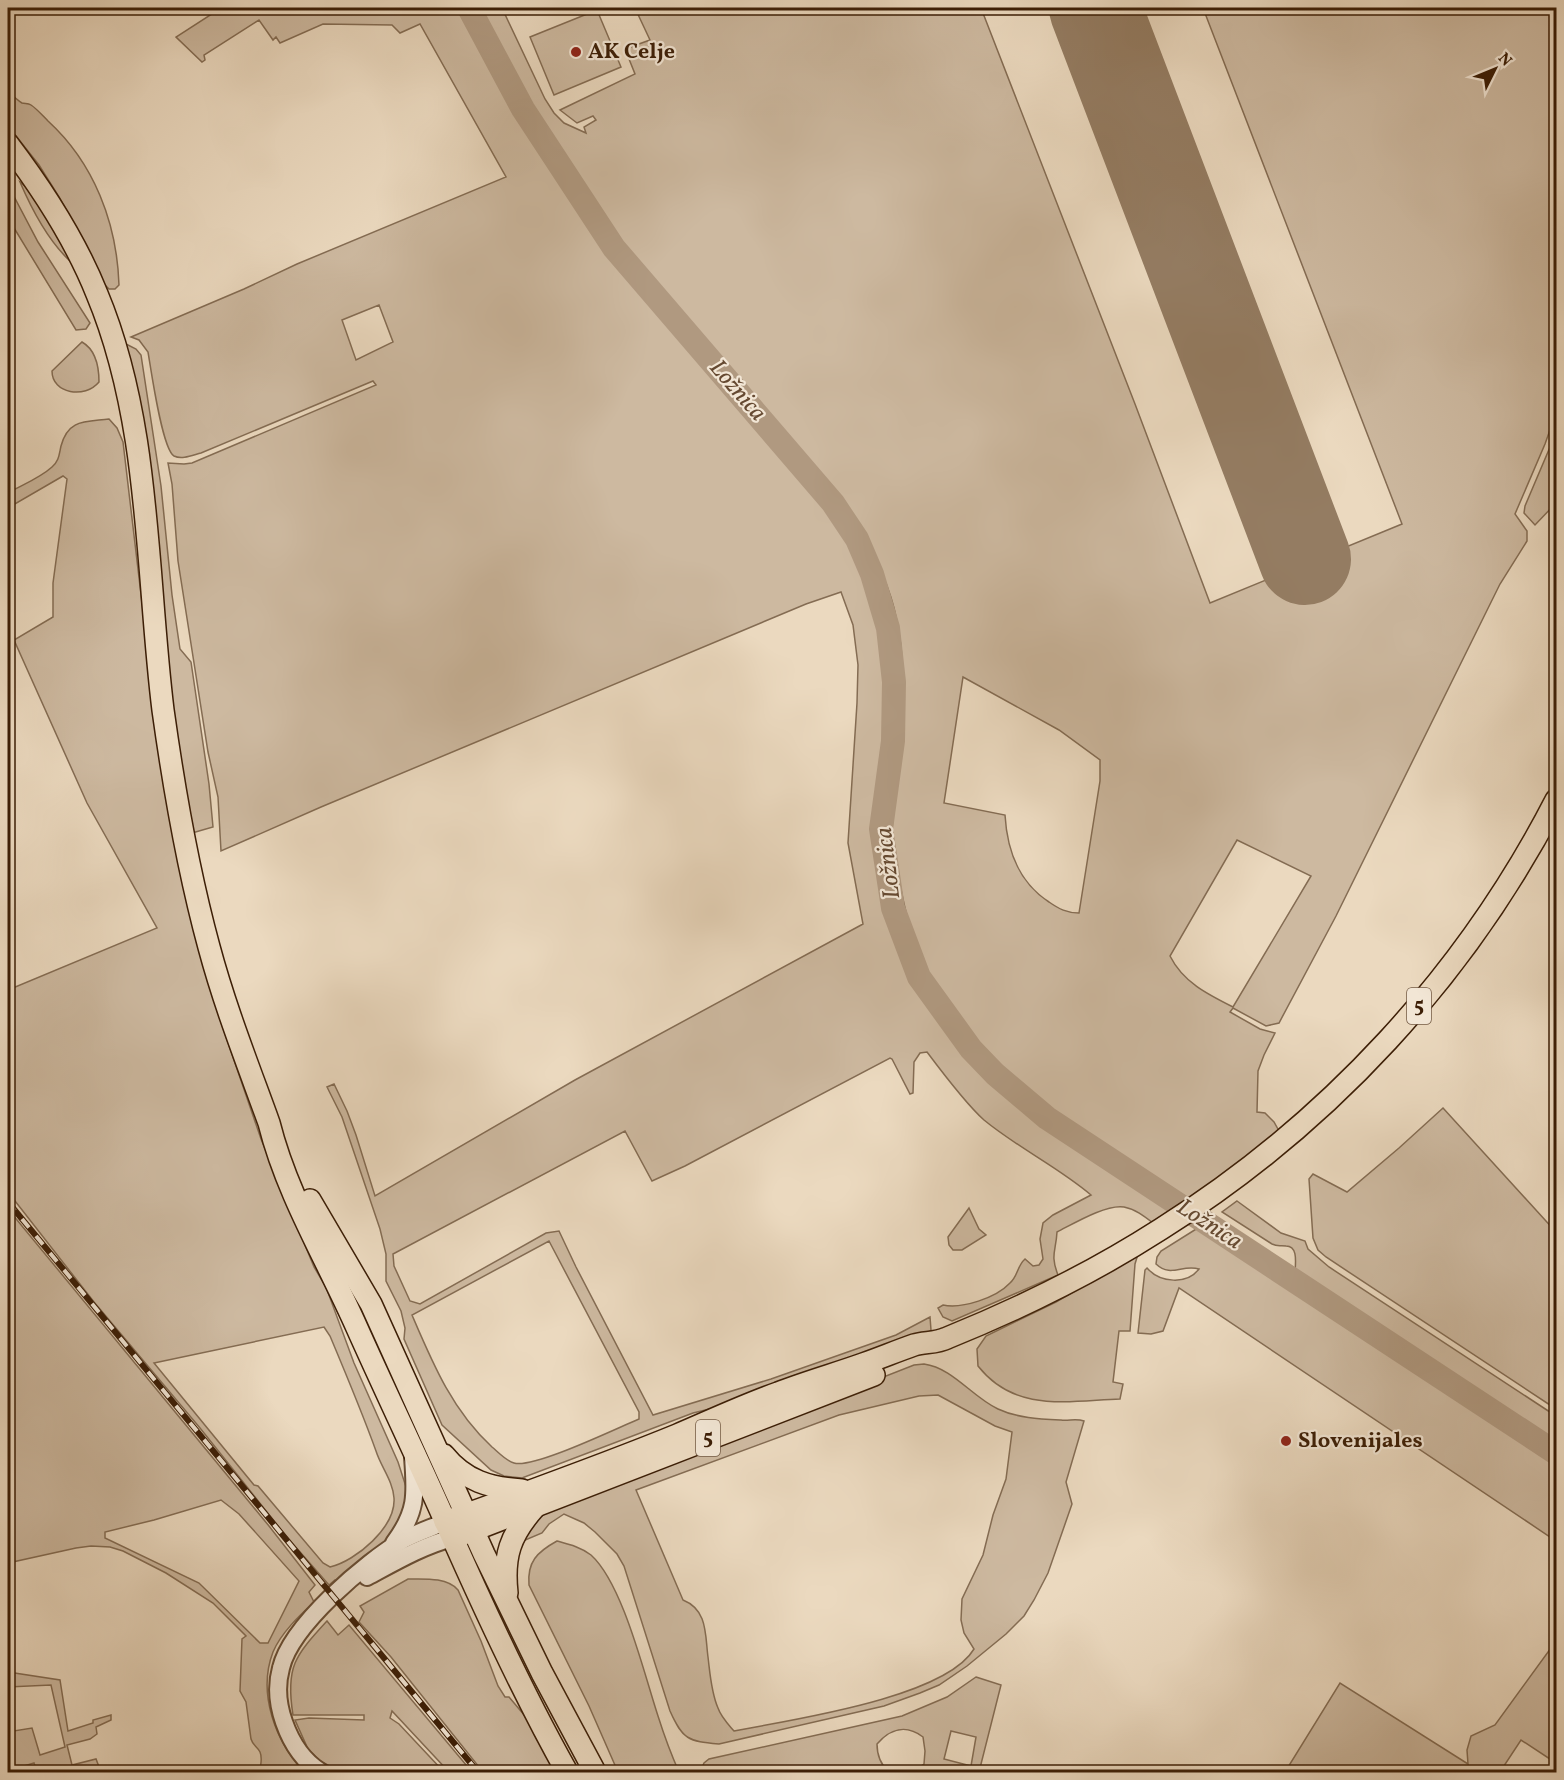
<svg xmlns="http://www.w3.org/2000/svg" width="1564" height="1780" viewBox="0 0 1564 1780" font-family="Vollkorn,serif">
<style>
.green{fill:#cdb9a0;stroke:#846c53;stroke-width:1.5;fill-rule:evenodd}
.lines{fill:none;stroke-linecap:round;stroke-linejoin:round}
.river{stroke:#b09980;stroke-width:24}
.runway{stroke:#947c62;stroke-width:92}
.minor-casing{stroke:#684d34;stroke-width:20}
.major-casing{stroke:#3c1e06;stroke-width:24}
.minor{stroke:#f2e6d5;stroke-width:16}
.major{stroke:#ebd9bf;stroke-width:21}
.rail-casing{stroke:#3c1e06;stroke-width:6}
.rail{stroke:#f2e6d5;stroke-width:4;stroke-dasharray:11;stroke-linecap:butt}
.poi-dot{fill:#8f2418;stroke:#f2e6d5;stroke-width:2}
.labels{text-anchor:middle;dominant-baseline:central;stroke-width:4.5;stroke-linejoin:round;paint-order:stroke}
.shield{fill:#f2e6d5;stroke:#735a44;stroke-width:1.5}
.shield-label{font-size:21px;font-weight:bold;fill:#3c1e06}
.poi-label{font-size:22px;font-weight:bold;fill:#3c1e06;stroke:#f2e6d5;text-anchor:start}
.water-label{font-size:24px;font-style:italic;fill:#654931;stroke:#f2e6d5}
</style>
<rect width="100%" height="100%" fill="#ebd9bf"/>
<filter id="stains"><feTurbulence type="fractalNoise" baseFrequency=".00333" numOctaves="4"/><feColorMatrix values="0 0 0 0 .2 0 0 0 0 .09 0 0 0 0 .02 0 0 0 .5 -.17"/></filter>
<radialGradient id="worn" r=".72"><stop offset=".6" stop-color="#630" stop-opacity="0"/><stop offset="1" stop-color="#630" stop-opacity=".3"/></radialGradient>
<g class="green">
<path d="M 221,8 L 460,8 C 505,104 563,195 629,277 C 689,351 755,422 817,494 C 843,527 858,552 873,592 C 876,600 880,608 882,617 C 887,639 888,662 888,685 C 889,697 890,709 889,721 C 885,756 876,793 877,829 C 882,930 931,1033 1009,1098 C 1060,1140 1118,1174 1173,1211 L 1153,1223 C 1144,1216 1135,1209 1124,1207 C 1106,1204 1073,1224 1057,1232 C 1056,1251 1050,1255 1058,1275 L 952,1321 L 943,1317 L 938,1308 L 943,1305 C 962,1309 996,1298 1010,1283 C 1018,1276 1017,1266 1025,1259 L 1033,1266 L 1039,1265 L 1043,1259 L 1040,1239 L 1043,1223 L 1053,1215 L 1091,1195 C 1058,1167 1018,1148 984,1120 C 966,1104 942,1072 927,1052 L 920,1053 L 914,1062 L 913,1093 L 910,1094 L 892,1059 L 890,1058 L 685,1166 L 652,1181 L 625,1131 L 393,1254 L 394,1266 L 410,1301 L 420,1304 L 546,1233 L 559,1231 L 576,1267 L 653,1415 L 771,1379 L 896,1335 L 930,1317 L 931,1330 L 927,1334 L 743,1401 L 693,1413 L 522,1478 L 504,1476 L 491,1470 L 442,1425 L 404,1339 L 405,1328 L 401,1311 L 386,1281 L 386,1254 L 380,1229 L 342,1117 L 327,1087 L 334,1084 L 347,1111 L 356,1135 L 375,1196 L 575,1080 L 863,924 L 848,843 L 857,703 L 858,665 L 853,625 L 841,592 L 806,604 L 321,807 L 221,851 L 218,797 L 208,752 L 178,561 L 172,484 L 168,463 L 184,464 L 192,463 L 376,385 L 373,381 L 201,453 C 193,455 182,460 174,456 C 162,449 151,369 148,352 L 139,340 L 131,337 L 244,289 L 297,264 L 506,177 L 420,24 L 400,33 L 392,25 L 323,24 L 280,43 L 276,37 L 273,40 L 259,20 L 204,55 L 205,60 L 202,62 L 176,37 ZM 379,305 L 393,342 L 356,360 L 342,320 ZM 549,1241 L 639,1412 L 639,1419 C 617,1428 533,1469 514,1463 C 506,1461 498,1452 492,1447 C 452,1410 433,1364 412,1315 Z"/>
<path d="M 475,8 L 502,8 L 545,99 L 554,113 L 564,123 L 586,133 L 584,127 L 596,120 L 593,116 L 577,123 L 560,110 L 635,74 L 625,49 L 650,40 L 635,8 L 981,8 L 1135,404 L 1210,603 L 1402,524 L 1203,8 L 1556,8 L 1556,413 L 1545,444 L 1515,514 L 1527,531 L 1527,541 L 1500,584 L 1336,916 L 1279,1023 L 1266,1026 L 1233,1008 L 1230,1012 L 1260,1029 L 1275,1033 L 1264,1055 L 1258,1071 L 1257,1112 L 1265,1113 L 1274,1122 L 1279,1131 L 1186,1203 C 1120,1160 1042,1118 987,1061 C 949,1022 923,971 908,919 C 902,899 899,878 895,857 C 894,848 891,839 892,830 C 897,757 913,680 894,608 C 886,576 869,546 852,518 L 642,274 C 578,191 519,103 475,8 ZM 963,677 L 1059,730 L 1100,760 L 1100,781 L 1079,913 C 1067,913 1059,909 1049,902 C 1018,882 1007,850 1005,815 L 944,803 ZM 1237,840 L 1311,876 L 1233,1007 C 1207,994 1183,982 1170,956 Z"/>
<path d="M 597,10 L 621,67 L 554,95 L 530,37 Z"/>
<path d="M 8,91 C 12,95 17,100 22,103 C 25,104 28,103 31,105 C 37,109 43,116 48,121 C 94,163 117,223 119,285 L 115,289 L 109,289 L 102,282 L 87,247 L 59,197 L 39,165 L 8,126 Z"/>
<path d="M 20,182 C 37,193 62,241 71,262 C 48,241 32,210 20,182 Z"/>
<path d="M 8,185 L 38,242 L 90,323 L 86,329 L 76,330 L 8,218 Z"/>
<path d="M 82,342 C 96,350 99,366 99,382 C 85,399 52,394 52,371 Z"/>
<path d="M 126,344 L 136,349 L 141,355 L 161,486 L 172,595 L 180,649 L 191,662 L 209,784 L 213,827 L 192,833 L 174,721 L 122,345 Z"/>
<path d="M 109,419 L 117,428 L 123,442 L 150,671 L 220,1019 L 261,1139 L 314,1267 L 326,1287 L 354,1363 L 398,1462 L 408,1493 L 408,1506 L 391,1539 L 339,1583 L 335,1580 L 329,1585 L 286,1536 L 200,1428 L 94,1302 L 8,1192 L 8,990 L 157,928 L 87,803 L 14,640 L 53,617 L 53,583 L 67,479 L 63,476 L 8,508 L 8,493 C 22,485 40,478 52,467 C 59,461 59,455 61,446 C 68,419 85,422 109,419 ZM 324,1327 L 330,1336 C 346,1374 362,1412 376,1451 C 381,1467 393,1481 394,1498 C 396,1527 356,1561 330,1567 L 323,1563 L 258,1486 L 254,1485 L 154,1363 Z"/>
<path d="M 1556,433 L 1556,503 L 1535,525 L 1524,513 L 1525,506 Z"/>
<path d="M 1443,1108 L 1556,1232 L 1556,1409 L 1326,1257 L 1318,1250 L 1313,1238 L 1309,1179 L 1313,1174 L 1347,1192 L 1399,1148 Z"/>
<path d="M 1237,1201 L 1281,1233 L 1305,1241 L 1308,1249 L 1329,1267 L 1556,1416 L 1556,1448 L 1295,1274 C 1295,1265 1299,1246 1286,1246 C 1280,1245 1278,1247 1272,1244 L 1222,1212 Z"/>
<path d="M 969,1208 L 979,1229 L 986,1235 L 962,1250 L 953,1250 L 949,1245 L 948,1237 Z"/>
<path d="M 8,1209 L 269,1526 L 315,1585 L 309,1592 L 314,1602 C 299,1616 281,1633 273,1652 C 257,1694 276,1742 304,1772 L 260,1772 C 260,1765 263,1759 260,1752 C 257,1746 253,1746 251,1739 L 246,1702 L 240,1691 L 242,1639 L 246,1636 L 213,1603 L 166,1573 L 123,1551 L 110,1547 L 91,1546 L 76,1548 L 8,1563 ZM 221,1500 L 239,1514 L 299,1581 L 268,1643 L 260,1643 L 199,1583 L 105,1538 L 105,1532 L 154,1520 Z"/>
<path d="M 1201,1226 L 1556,1464 L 1556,1541 L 1179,1288 L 1163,1331 L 1151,1334 L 1138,1333 L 1145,1270 L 1147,1268 C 1160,1283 1187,1285 1199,1269 C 1182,1264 1171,1278 1156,1264 L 1157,1257 L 1161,1251 Z"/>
<path d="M 1138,1254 L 1135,1264 L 1130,1331 L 1119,1331 L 1113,1382 L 1123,1384 L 1120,1399 C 1067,1401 1015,1413 978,1366 L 977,1349 L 986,1336 L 1056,1302 Z"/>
<path d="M 924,1364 C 953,1368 972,1397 998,1409 C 1017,1418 1040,1419 1061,1420 C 1069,1421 1076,1418 1084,1421 L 1066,1482 L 1072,1504 L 1048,1573 L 1034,1600 L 1024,1616 L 1006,1634 L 967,1666 L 939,1685 L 920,1693 L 884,1706 L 719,1744 C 688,1741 683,1740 670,1711 L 624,1566 L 617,1554 L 595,1532 L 584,1523 L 564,1514 L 549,1524 L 542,1533 L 523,1541 L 522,1538 L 536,1520 L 553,1507 L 914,1365 ZM 938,1395 L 995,1426 L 1012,1432 L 1006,1479 L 993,1515 L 983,1555 L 962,1599 L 961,1620 L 964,1633 L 974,1649 C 945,1698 790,1720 734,1731 C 728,1724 721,1717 718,1708 C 711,1692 710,1673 708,1657 C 705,1635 708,1610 683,1600 L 636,1490 L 839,1415 L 919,1396 Z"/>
<path d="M 557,1541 C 568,1544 581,1547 591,1555 C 623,1584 644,1674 658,1716 C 664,1735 671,1754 679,1772 L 618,1772 L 589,1706 L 529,1585 C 527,1562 537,1552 557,1541 Z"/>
<path d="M 408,1579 C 424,1579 447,1577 458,1590 L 481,1641 L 498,1686 L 505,1697 L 509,1697 L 525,1716 L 556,1772 L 483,1772 L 391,1657 L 359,1622 L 364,1612 L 360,1606 Z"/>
<path d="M 327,1621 L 338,1635 L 349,1625 L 472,1772 L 449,1772 L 392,1711 L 390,1718 L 399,1724 L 444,1772 L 341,1772 L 320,1761 L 308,1749 L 295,1720 L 309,1718 L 364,1720 L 364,1715 L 293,1715 C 285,1666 296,1655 327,1621 Z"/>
<path d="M 1556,1641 L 1556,1763 L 1521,1740 L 1500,1772 L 1285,1772 L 1340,1683 L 1468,1764 L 1467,1750 L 1471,1736 L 1495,1725 Z"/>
<path d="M 8,1672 L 60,1680 L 68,1731 L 93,1723 L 93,1720 L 111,1715 L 111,1720 L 96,1727 L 97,1734 L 90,1739 L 67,1745 L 72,1765 L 96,1759 L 101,1772 L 37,1772 L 34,1763 L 24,1766 L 24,1772 L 15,1772 L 8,1735 L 8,1703 L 14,1731 L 32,1728 L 40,1755 L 65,1747 L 51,1685 L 8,1687 Z"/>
<path d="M 976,1677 L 1001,1685 L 979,1772 L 913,1772 L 924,1764 L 925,1751 L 923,1737 C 906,1724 890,1729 877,1744 C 877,1756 881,1765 889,1772 L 700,1772 L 704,1763 L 709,1759 L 902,1716 L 947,1697 ZM 951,1731 L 976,1737 L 971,1766 L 944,1759 Z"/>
</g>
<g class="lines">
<path class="river" d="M 469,8 L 523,109 L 614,248 L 833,503 L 857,539 L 872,574 L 888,628 L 894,682 L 893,741 L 881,829 L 893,908 L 919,977 L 971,1049 L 995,1074 L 1047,1118 L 1556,1453"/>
<path class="runway" d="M 1095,8 L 1305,559"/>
<defs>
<g id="minor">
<path d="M 394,1543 C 417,1512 416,1495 413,1457"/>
<path d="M 367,1577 C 395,1562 422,1546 452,1538"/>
<path d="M 321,1772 C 303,1761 291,1742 284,1722 C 278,1705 276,1686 281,1668 C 291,1625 366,1562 403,1540 C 416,1533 431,1528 445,1522"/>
</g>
<g id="major">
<path d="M 8,144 C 43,190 75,239 97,294 C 151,423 146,572 163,710 C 174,789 188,870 209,947 C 225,1007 248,1065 269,1123 C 287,1195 327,1260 357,1328 C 386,1393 417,1457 446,1523 C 483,1607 522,1692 567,1772"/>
<path d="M 310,1200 L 371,1304 L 484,1554 L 542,1673 L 595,1772"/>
<path d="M 444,1455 C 465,1481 490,1488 522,1490"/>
<path d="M 445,1522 C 523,1494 601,1466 677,1435 C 710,1421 744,1405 778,1393 C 806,1382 835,1374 863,1364 C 880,1358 897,1351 914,1345 C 925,1342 937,1343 947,1338 C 1021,1308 1094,1272 1161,1229 C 1328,1124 1466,975 1556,800"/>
<path d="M 461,1535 L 874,1375"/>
<path d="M 507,1593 C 503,1556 510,1535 535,1507"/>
</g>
</defs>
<use href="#minor" class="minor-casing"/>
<use href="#major" class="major-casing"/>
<use href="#minor" class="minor"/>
<use href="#major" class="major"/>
<defs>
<path id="rail" d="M 8,1202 L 478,1772"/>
</defs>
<use href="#rail" class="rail-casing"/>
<use href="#rail" class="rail"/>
</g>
<g class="poi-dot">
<circle cx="576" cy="52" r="6"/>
<circle cx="1286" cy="1441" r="6"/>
</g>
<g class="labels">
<g class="shield">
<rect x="1407" y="988" width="24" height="36" rx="4.5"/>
<rect x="696" y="1420" width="24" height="36" rx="4.5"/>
</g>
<g class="shield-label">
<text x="1419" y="1006">5</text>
<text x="708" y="1438">5</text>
</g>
<g class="poi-label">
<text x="588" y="52">AK Celje</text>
<text x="1298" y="1441">Slovenijales</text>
</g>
<g class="water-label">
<text transform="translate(737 391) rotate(49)">Ložnica</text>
<text transform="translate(889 863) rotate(-97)">Ložnica</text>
<text transform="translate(1209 1225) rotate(33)">Ložnica</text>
</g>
</g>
<rect width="1564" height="1780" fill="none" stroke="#ebd9bf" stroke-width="30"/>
<rect x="9" y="9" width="1546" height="1762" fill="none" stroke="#3c1e06" stroke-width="3"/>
<rect x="15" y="15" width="1534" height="1750" fill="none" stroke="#3c1e06" stroke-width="1.5"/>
<g transform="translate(1495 69) rotate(47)" stroke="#f2e6d5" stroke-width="4.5" paint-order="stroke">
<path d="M0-4.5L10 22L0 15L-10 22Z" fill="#3c1e06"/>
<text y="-9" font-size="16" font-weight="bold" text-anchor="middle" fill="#3c1e06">N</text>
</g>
<rect width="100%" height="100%" filter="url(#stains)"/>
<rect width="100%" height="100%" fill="url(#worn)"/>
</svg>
